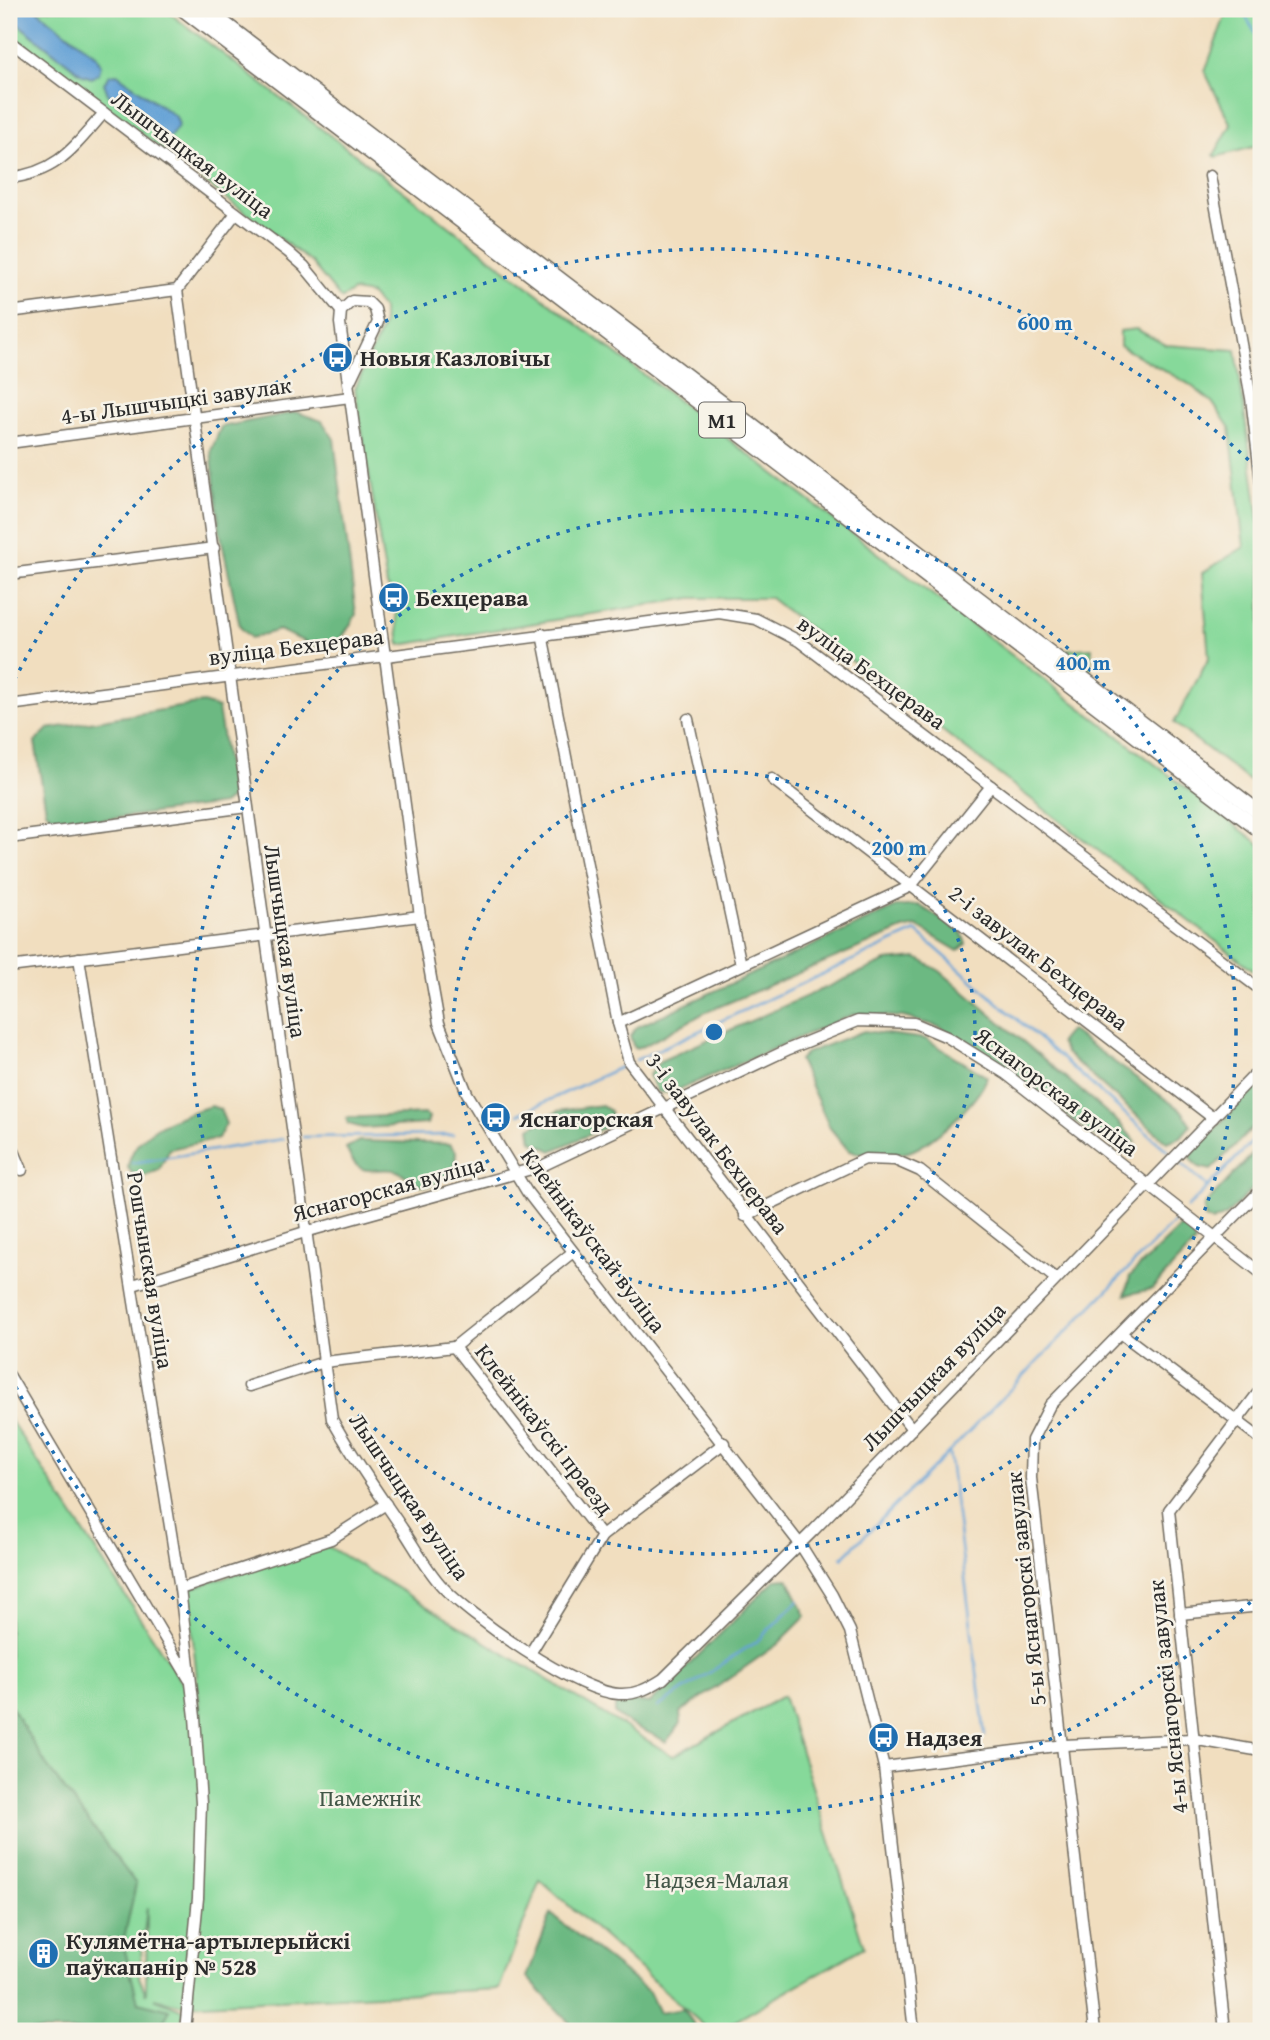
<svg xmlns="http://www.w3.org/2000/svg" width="1270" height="2040" viewBox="0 0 1270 2040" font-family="'Gentium Book Plus',serif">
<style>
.green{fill:#86d99a;stroke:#588262;stroke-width:2;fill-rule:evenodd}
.forest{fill:#6cb982;stroke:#4c7256;stroke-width:2}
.water{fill:#65a2d6;stroke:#486680;stroke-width:2}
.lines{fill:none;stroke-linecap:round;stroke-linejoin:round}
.stream{stroke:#65a2d6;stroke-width:2.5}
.minor-casing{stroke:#706a5f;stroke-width:13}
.highway-casing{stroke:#706a5f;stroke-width:17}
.minor{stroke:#fff;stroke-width:10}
.highway{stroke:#fff;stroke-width:14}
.ring{fill:none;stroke:#1f6fb2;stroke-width:3.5;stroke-dasharray:3.5 7}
.labels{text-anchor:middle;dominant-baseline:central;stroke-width:5;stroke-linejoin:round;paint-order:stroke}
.shield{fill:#f7f3e8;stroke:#686764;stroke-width:2}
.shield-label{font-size:21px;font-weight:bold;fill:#2b2b2b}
.street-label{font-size:23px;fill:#2b2b2b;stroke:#f7f3e8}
.poi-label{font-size:23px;font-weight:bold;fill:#2b2b2b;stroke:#f7f3e8;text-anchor:start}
.park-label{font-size:23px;fill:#425647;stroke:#f7f3e8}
.centre{fill:#1f6fb2;stroke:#f7f3e8;stroke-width:3.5}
.ring-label{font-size:21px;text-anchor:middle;font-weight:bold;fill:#1f6fb2;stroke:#f7f3e8;stroke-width:5;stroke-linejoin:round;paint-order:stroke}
</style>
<rect width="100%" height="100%" fill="#f7f3e8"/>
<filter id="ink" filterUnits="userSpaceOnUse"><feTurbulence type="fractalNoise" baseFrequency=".0143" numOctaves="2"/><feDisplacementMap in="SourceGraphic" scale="14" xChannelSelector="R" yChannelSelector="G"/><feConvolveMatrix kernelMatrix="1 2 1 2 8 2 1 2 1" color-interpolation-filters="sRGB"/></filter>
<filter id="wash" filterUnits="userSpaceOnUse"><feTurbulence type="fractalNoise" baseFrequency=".00686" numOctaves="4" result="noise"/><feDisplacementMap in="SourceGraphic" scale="28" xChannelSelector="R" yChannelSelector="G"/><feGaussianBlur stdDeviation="1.57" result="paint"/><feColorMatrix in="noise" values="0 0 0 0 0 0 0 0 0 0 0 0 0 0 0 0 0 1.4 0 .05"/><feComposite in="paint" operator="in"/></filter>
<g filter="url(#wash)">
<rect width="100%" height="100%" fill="#f1debf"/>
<g class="green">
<path d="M 9,9 L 164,9 L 1261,845 L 1261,976 L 770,598 L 691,598 L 400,645 L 394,594 L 387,586 L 355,389 L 383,326 L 383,309 L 370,294 L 353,291 L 341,299 L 311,262 L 9,34 Z"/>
<path d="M 1221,9 L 1261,9 L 1261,145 L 1216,157 L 1214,155 L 1231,125 L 1205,72 L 1225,16 Z"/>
<path d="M 1136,329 L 1166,345 L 1236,350 L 1261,535 L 1261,790 L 1174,723 L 1209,658 L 1202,573 L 1244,547 L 1230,428 L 1212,402 L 1189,384 L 1120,346 L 1120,331 Z"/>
<path d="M 1092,648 L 1090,673 L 1060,650 Z"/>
<path d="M 9,1418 L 200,1710 L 188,1589 L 326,1545 L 673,1756 L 783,1696 L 864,1947 L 718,2031 L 710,2031 L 540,1880 L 499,1989 L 183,2005 L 154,1998 L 184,2010 L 180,2031 L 9,2031 ZM 147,1907 L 146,1994 L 139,1977 Z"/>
</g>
<g class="forest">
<path d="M 296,412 L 322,421 L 334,439 L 356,614 C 332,663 320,648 279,630 L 251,638 L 240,627 L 220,532 L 211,451 L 221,427 Z"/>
<path d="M 203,703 L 218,708 L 232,797 L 223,804 L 61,825 L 46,811 L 35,742 L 48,729 Z"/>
<path d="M 919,905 L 962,933 L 966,944 L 958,951 L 916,926 L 903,929 L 704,1013 L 644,1046 L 634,1048 L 630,1036 L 637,1027 L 896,907 Z"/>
<path d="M 917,958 L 940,971 L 1119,1123 L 1136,1142 L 1127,1145 L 1094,1136 L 1001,1065 L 940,1027 L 903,1017 L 854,1014 L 671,1093 L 657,1092 L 649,1075 L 660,1061 L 886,961 Z"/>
<path d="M 1070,1030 L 1182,1111 L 1191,1125 L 1181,1137 L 1167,1142 L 1066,1053 L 1060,1042 Z"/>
<path d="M 864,1031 L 926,1039 L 987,1077 C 981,1100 927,1150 904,1153 C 887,1156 866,1155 849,1151 L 830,1128 L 799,1060 L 806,1053 Z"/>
<path d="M 1261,1080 L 1261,1119 L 1211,1170 L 1199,1167 L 1190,1159 L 1193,1152 Z"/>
<path d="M 602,1105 L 610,1111 L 611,1119 L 606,1127 L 552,1151 L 532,1141 L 530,1128 L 558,1111 Z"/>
<path d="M 211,1106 L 220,1109 L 226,1124 L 218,1138 L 170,1149 L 159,1170 L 145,1176 L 133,1174 L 128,1168 C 132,1130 179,1116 211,1106 Z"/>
<path d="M 424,1114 L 429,1117 L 427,1124 L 363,1128 L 348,1124 L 346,1118 Z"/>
<path d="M 359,1141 L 450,1144 L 456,1151 L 455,1167 C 448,1173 440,1182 432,1185 C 418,1191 409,1175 397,1171 C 375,1164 361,1184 346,1148 Z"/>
<path d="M 1261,1145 L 1261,1180 L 1226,1216 L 1212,1222 L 1205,1218 L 1204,1206 Z"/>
<path d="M 1181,1226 L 1191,1231 L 1195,1243 L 1152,1289 L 1125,1295 L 1130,1276 Z"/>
<path d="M 788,1579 L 806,1616 L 778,1644 L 680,1713 L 681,1723 L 666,1742 C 649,1730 630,1728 615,1714 L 615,1706 L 632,1701 L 650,1703 L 775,1580 Z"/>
<path d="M 9,1703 L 47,1766 L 136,1884 L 123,1943 L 138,2002 L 170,2010 L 158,2031 L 9,2031 Z"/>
<path d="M 551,1914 L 649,1992 L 659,2013 L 683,2009 L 699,2031 L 577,2031 L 527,1977 Z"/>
</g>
<g class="water">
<path d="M 9,9 L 36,9 L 96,56 L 101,65 L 99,73 L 92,78 L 83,75 L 9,17 Z"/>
<path d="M 117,74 L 176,117 L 179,125 L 169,138 L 163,136 L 108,94 L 104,83 L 110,75 Z"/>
</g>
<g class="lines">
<g class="stream">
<path d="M 1241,9 L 1261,42"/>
<path d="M 636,1060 L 916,931 L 1169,1152"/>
<path d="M 519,1114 L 623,1066"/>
<path d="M 303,1137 L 453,1135"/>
<path d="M 1180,1162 L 1208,1187"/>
<path d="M 132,1163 L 283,1139"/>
<path d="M 1187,1208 L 1261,1133"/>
<path d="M 842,1558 L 949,1452"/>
<path d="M 658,1707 L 757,1641 L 798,1601"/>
<path d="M 985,1736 L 949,1452 L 1177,1219"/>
</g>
</g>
</g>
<g filter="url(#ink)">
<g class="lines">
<defs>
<g id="minor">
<path d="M 9,41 L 288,252 L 304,266 L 341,311"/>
<path d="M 1210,176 L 1251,398 L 1261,482"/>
<path d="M 9,178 C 58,172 73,148 104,113"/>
<path d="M 177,290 L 332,1419 C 353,1458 379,1494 404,1531 C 415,1548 426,1568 440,1584 C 468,1616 577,1692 619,1694 C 636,1695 649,1688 663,1679 L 814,1530 L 1261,1068"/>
<path d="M 9,312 L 177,290 L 236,213"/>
<path d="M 349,383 L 378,322 L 375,309 L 368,302 L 352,301 L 341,311 L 340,323 L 420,916 L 439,1023 L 467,1093 L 527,1192 L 800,1544 L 832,1595 L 850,1631 L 884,1767 L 914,2031"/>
<path d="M 9,443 L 350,397"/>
<path d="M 9,574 L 214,548"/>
<path d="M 542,634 L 618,1023 L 629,1062 L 912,1429"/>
<path d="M 9,705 L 719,613 L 756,619 L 799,641 L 1261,990"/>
<path d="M 688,719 L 741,965"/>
<path d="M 772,779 L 1213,1118"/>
<path d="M 9,838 L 247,807"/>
<path d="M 79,958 L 180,1589 L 195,1717 L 201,1803 L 198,1898 L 185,2031"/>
<path d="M 9,967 L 420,916"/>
<path d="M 618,1023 L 911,886 L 991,786"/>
<path d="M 9,1139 L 22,1170"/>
<path d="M 745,1216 L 865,1159 L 895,1160 L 920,1171 L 1056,1279"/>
<path d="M 133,1285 L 305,1232 L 542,1166 L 789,1049 L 858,1021 L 914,1023 L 947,1037 L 1006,1074 L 1261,1273"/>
<path d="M 1122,1334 L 1261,1439"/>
<path d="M 454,1347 L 602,1536"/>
<path d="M 9,1375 L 189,1679"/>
<path d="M 249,1386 L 324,1362 L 454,1347 L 573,1252"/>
<path d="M 180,1589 L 331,1539 L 386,1504"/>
<path d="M 1180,1614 L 1261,1606"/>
<path d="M 531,1652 L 602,1536 L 724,1443"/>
<path d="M 884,1767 L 1064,1745 L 1192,1739 L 1261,1751"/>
<path d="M 1095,2031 L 1031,1478 L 1032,1440 L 1050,1405 L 1261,1190"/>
<path d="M 1225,2031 L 1169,1510 L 1261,1389"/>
</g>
<g id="highway">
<path d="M 183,9 L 1261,831"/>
<path d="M 205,9 L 1261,814"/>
</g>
</defs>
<use href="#minor" class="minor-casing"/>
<use href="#highway" class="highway-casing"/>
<use href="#minor" class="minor"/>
<use href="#highway" class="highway"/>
</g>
</g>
<g class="ring">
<circle cx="714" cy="1032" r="261"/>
<circle cx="714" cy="1032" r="522"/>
<path d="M1258 1595A783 783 0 0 1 10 1375M10 689A783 783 0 0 1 1258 469"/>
</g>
<defs>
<symbol id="bus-disc" viewBox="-11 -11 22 22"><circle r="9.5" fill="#1f6fb2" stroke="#f7f3e8"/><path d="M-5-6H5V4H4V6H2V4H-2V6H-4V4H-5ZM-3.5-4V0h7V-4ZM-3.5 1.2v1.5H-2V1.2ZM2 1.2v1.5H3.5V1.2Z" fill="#fff"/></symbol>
<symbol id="building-disc" viewBox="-11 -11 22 22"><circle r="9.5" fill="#1f6fb2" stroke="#f7f3e8"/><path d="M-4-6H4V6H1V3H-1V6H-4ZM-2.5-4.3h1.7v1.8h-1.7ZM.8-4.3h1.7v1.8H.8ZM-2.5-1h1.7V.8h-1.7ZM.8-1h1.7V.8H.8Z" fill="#fff"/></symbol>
</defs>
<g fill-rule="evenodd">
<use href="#bus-disc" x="320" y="340" width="35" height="35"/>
<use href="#bus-disc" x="376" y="580" width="35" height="35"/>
<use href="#bus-disc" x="478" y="1100" width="35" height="35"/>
<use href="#bus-disc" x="866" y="1720" width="35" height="35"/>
<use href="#building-disc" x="26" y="1936" width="35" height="35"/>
</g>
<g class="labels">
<rect class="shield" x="699" y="402.5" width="46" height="35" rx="5"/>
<g class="shield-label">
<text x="722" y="420">М1</text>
</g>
<g class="street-label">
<text transform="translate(193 154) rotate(37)">Лышчыцкая вуліца</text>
<text transform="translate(176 400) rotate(-8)">4-ы Лышчыцкі завулак</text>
<text transform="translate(296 646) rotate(-7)">вуліца Бехцерава</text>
<text transform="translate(872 672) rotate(36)">вуліца Бехцерава</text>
<text transform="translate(286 941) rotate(82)">Лышчыцкая вуліца</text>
<text transform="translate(1039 957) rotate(38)">2-і завулак Бехцерава</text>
<text transform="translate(1057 1091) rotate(37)">Яснагорская вуліца</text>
<text transform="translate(718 1143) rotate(53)">3-і завулак Бехцерава</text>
<text transform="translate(388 1188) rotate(-15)">Яснагорская вуліца</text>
<text transform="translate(594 1240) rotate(53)">Клейнікаўскай вуліца</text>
<text transform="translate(151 1270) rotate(81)">Рошчынская вуліца</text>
<text transform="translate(933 1376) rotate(-46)">Лышчыцкая вуліца</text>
<text transform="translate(545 1429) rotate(52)">Клейнікаўскі праезд</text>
<text transform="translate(410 1496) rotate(56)">Лышчыцкая вуліца</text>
<text transform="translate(1025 1589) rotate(-96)">5-ы Яснагорскі завулак</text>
<text transform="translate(1167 1697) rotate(-96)">4-ы Яснагорскі завулак</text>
</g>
<g class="poi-label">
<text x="360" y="357">Новыя Казловічы</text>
<text x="416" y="597">Бехцерава</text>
<text x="519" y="1118">Яснагорская</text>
<text x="906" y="1737">Надзея</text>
<text x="66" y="1940">Кулямётна-артылерыйскі<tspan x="66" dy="26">паўкапанір № 528</tspan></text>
</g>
<g class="park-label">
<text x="370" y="1797">Памежнік</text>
<text x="717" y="1879">Надзея-Малая</text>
</g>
</g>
<circle cx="714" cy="1032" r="10" class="centre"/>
<g class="ring-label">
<text x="1045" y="330">600 m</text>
<text x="1083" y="670">400 m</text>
<text x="899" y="855">200 m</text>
</g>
<rect width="1270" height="2040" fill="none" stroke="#f7f3e8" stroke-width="35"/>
</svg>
